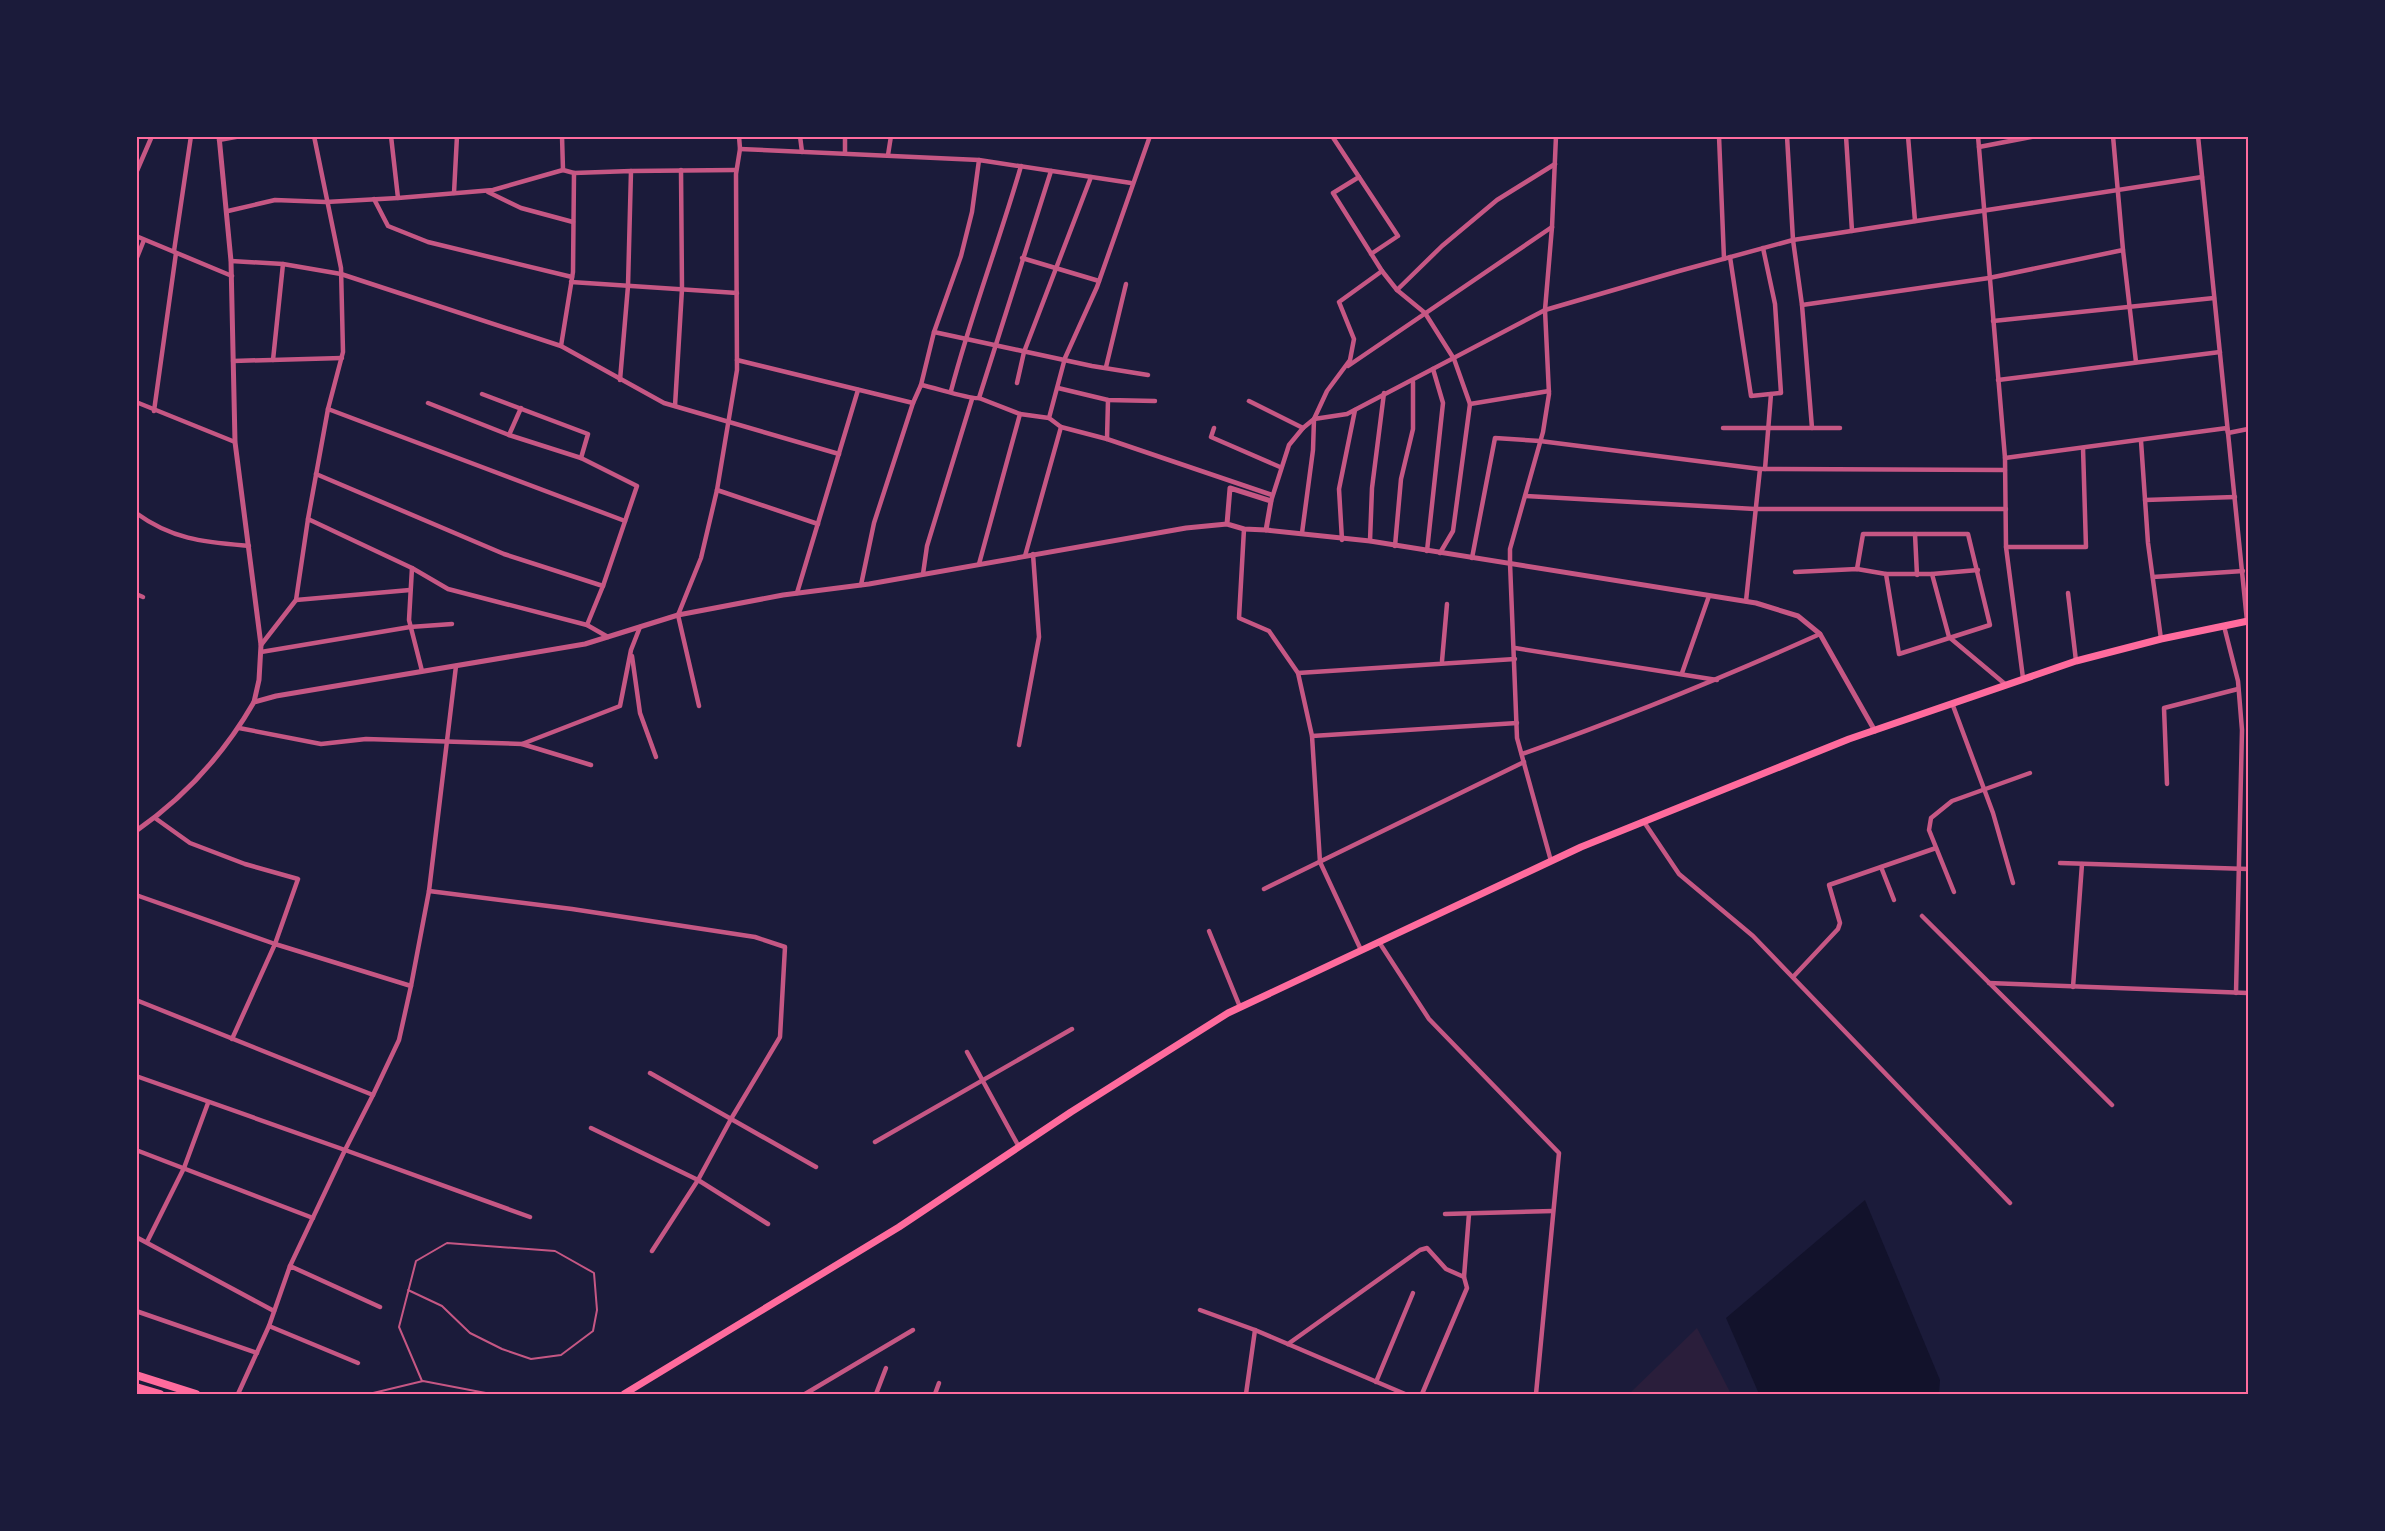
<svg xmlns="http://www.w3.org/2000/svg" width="2385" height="1531" viewBox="0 0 2385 1531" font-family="'DM Sans',sans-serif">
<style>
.green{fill:#2a1e3b}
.water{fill:#12122b}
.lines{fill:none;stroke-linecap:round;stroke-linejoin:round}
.service{stroke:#c65784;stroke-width:2}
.minor{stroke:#c65784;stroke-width:4.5}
.tertiary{stroke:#c65784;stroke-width:5}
.primary{stroke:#ff6b9d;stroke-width:7}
.trunk{stroke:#ff6b9d;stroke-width:8}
.neatline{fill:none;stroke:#ff6b9d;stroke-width:2}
</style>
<rect width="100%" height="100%" fill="#1b1b3a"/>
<path class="green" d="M 1697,1328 L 1731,1394 L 1629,1394 Z"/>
<path class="water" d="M 1865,1200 L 1940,1380 L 1939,1394 L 1759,1394 L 1726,1318 Z"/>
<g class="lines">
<g class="service">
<path d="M 408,1290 L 442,1306 L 470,1333 L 502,1349 L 531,1359 L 561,1355 L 593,1331 L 597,1310 L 594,1273 L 555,1251 L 447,1243 L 416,1261 L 399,1327 L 422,1381"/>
<path d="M 369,1394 L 423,1381 L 491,1394"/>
</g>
<g class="minor">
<path d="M 800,136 L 802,152"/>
<path d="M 845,136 L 845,153"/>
<path d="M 1332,136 L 1359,177"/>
<path d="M 1719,136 L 1724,259"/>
<path d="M 1787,136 L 1793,240 L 1802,305"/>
<path d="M 1846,136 L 1852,231"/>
<path d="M 1908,136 L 1915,221"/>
<path d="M 1978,136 L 2005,458 L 2006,547 L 2023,678"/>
<path d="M 2198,136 L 2247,621"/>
<path d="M 219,140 L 241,136"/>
<path d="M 1979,147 L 2036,136"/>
<path d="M 740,149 L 979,160"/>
<path d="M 888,155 L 891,136"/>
<path d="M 631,171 L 736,170"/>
<path d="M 136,173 L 152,136"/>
<path d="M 574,173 L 631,171 L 628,286 L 620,380"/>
<path d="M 488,192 L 521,208 L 573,222"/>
<path d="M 454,193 L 457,136"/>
<path d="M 398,198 L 493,190 L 563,170"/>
<path d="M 374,199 L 388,226 L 428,242 L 572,277"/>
<path d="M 228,211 L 275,200 L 326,202 L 398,198 L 391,136"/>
<path d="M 136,236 L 232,276"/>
<path d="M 2123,250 L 2136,362"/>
<path d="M 174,251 L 191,136"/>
<path d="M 1730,257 L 1751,396 L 1781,393 L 1775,304 L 1763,248"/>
<path d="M 1022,258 L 1099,281"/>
<path d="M 136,260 L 144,240"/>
<path d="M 231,261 L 283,264 L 341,274 L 561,346 L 664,403 L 839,454"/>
<path d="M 1382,271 L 1397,290 L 1425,313 L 1454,359 L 1470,404"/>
<path d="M 571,282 L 737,293"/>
<path d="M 1397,290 L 1442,246 L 1497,200 L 1555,164"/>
<path d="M 1993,321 L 2214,298"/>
<path d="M 934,332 L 961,256 L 972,212 L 979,160 L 1131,183"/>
<path d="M 561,346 L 573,272 L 574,173 L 563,170 L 562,136"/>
<path d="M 273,360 L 283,264"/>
<path d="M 737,360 L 913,403 L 921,385 C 933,387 972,400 979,398 L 1020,414 L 1049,418"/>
<path d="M 233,361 L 342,358"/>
<path d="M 1348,366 L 1552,227"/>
<path d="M 1106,367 L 1126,284"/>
<path d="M 1998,380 L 2220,352"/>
<path d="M 1017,383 L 1024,352 L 1091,177"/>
<path d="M 921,385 L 934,332 L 1092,366 L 1148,375"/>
<path d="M 1058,388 L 1108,400 L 1155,401"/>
<path d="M 951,391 C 971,315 999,242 1021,166"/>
<path d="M 482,394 L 588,434 L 581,458"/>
<path d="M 979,398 L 1051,171"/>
<path d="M 1249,401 L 1303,428"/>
<path d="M 136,402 L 235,442"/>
<path d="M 428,403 L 509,435 L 581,458 L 637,486 L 603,586"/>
<path d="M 675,406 L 682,289 L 681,170"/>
<path d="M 328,409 L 625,521"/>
<path d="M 154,411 L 176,253"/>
<path d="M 1061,427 L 1107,439 L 1108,400"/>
<path d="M 1214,428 L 1211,437 L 1280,467"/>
<path d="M 1723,428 L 1840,428"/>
<path d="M 1812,428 L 1802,305 L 1989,278 L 2123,250 L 2113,136"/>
<path d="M 509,435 L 521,408"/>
<path d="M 1107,439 L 1272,495"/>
<path d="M 2141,441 L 2148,543 L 2161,639"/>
<path d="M 2005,458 L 2227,428 L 2228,433 L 2248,429"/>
<path d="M 1765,469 L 1771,394"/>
<path d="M 316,474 L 504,554 L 603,586 L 587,625"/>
<path d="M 717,490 L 818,524"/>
<path d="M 1526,496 L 1755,509 L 2006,509"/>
<path d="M 2145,500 L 2235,497"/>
<path d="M 1271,501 L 1289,445 L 1303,428 L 1314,419 L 1347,414 L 1545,310 L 1679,271 L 1793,240 L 2202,177"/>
<path d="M 136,513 C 173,540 205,542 249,546"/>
<path d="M 308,519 L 328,409 L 343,352 L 341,268 L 314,136"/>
<path d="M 1244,529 L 1239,618 L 1269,631 L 1298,673 L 1312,736 L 1320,862 L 1361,950"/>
<path d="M 1302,533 L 1313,450 L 1314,419 L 1327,391 L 1350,360 L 1354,339 L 1339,302 L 1382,271 L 1333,193 L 1359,177 L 1398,236 L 1371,254"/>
<path d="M 1915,534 L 1917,575"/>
<path d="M 1342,540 L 1339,489 L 1355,410"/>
<path d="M 1370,541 L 1372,488 L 1384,393"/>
<path d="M 1395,546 L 1401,479 L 1413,429 L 1413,382"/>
<path d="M 2006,547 L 2086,547 L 2083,448"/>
<path d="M 1427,551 L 1443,403 L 1433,369"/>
<path d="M 1440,553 L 1453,531 L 1470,404 L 1549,391"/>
<path d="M 1025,556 L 1061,427 L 1049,418 L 1065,358 L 1097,287 L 1150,136"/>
<path d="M 1472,558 L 1495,438 L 1540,441 L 1760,469 L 2005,470"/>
<path d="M 979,564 L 1020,414"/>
<path d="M 412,568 L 409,620 L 422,671"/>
<path d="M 1857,569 L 1863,534 L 1968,534 L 1990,625 L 1899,654 L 1886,574"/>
<path d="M 1795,572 L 1857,569 L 1886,574 L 1932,574 L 1949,637 L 2005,684"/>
<path d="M 923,574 L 927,546 L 972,399"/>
<path d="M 1932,574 L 1978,570"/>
<path d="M 2153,577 L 2243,571"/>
<path d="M 861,585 L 874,523 L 913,403"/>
<path d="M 797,593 L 858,390"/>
<path d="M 2068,593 L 2076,661"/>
<path d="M 136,594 L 143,597"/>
<path d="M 296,600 L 410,590"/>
<path d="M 1746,601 L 1760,469"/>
<path d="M 2224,626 L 2238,681 L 2242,730 L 2236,993"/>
<path d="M 261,645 L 296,600 L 308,519 L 412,568 L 448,589 L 587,625 L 608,637"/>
<path d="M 1515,648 L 1717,680"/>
<path d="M 261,652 L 410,627 L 452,624"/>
<path d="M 632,656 L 640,713 L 656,757"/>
<path d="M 1442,661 L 1447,604"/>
<path d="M 1298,673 L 1515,659"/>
<path d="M 1682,673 L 1709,596"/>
<path d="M 1952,703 L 1993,813 L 2013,883"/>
<path d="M 699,706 L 678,615 L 701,558 L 717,490 L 737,370 L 736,174 L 740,149 L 739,136"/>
<path d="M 239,728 L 321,744 L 366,739 L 522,744 L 591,765"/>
<path d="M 1312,736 L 1517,723"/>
<path d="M 522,744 L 620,706 L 631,650 L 640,627"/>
<path d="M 1019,745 L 1039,637 L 1033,554"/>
<path d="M 1522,754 C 1624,718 1722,678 1820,634"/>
<path d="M 2167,784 L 2164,708 L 2238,689"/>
<path d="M 1644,822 L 1679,874 L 1753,936 L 2010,1203"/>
<path d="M 1551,861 L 1517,738 L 1510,563 L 1510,549 L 1543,432 L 1549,394 L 1545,310 L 1552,227 L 1556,136"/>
<path d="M 2060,863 L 2248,869"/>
<path d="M 1881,867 L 1894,900"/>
<path d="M 1264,889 L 1524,762"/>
<path d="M 429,891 L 572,909 L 755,937 L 785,947 L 780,1037 L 731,1119 L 698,1180 L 652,1251"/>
<path d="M 1954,892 L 1929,830 L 1931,818 L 1952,801 L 2030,773"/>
<path d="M 136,895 L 275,944 L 298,879 L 245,864 L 190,843 L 155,818"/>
<path d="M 1922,916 L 2112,1105"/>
<path d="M 1209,931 L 1240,1007"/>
<path d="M 1379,942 L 1429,1019 L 1559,1153 L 1536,1394"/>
<path d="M 1793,977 L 1838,929 L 1840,923 L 1829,885 L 1936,848"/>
<path d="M 1989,983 L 2248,993"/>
<path d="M 411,986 L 429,891 L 456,666"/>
<path d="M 2073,987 L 2082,864"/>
<path d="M 136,1000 L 373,1095 L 345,1150 L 530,1217"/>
<path d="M 232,1039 L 275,944 L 411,986 L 399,1040 L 373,1095"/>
<path d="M 967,1052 L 1019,1147"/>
<path d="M 650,1073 L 816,1167"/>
<path d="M 136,1076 L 345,1150 L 290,1266"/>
<path d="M 591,1128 L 698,1180 L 768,1224"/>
<path d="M 875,1142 L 1072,1029"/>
<path d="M 136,1150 L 313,1218"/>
<path d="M 1445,1214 L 1553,1211"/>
<path d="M 136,1237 L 274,1311"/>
<path d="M 147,1242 L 184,1168 L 208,1103"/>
<path d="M 1200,1310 L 1255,1330 L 1405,1394"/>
<path d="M 136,1311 L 257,1353"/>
<path d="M 269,1326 L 358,1363"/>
<path d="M 1288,1344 L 1420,1250 L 1427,1248 L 1446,1269 L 1464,1277 L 1469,1214"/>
<path d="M 1376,1382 L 1413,1293"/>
<path d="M 238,1394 L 269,1326 L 290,1266 L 380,1307"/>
<path d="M 805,1394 L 913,1330"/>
<path d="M 876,1394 L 886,1368"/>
<path d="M 935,1394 L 939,1383"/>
<path d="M 1246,1394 L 1255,1330"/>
<path d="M 1422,1394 L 1467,1288 L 1464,1277"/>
</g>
<g class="tertiary">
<path d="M 219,136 L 231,261 L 235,442 L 261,645 L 259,680 L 254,702"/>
<path d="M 1266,530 L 1370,541 L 1756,603 L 1798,616 L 1820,634 L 1875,731"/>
<path d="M 136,831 C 185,797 224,754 254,702 L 276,696 L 585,644 L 678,615 L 783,595 L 869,584 L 1186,528 L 1227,524 L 1244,529 L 1266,530 L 1271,501 L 1230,488 L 1227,524"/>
</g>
<path class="primary" d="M 624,1394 L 899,1227 L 1071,1112 L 1228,1013 L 1581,847 L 1849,739 L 2076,661 L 2161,639 L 2248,621"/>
<g class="trunk">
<path d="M 136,1375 L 196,1394"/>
<path d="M 136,1387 L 160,1394"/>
</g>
</g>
<rect width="2385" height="1531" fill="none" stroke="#1b1b3a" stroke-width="276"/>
<rect x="138" y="138" width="2109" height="1255" class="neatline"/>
</svg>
